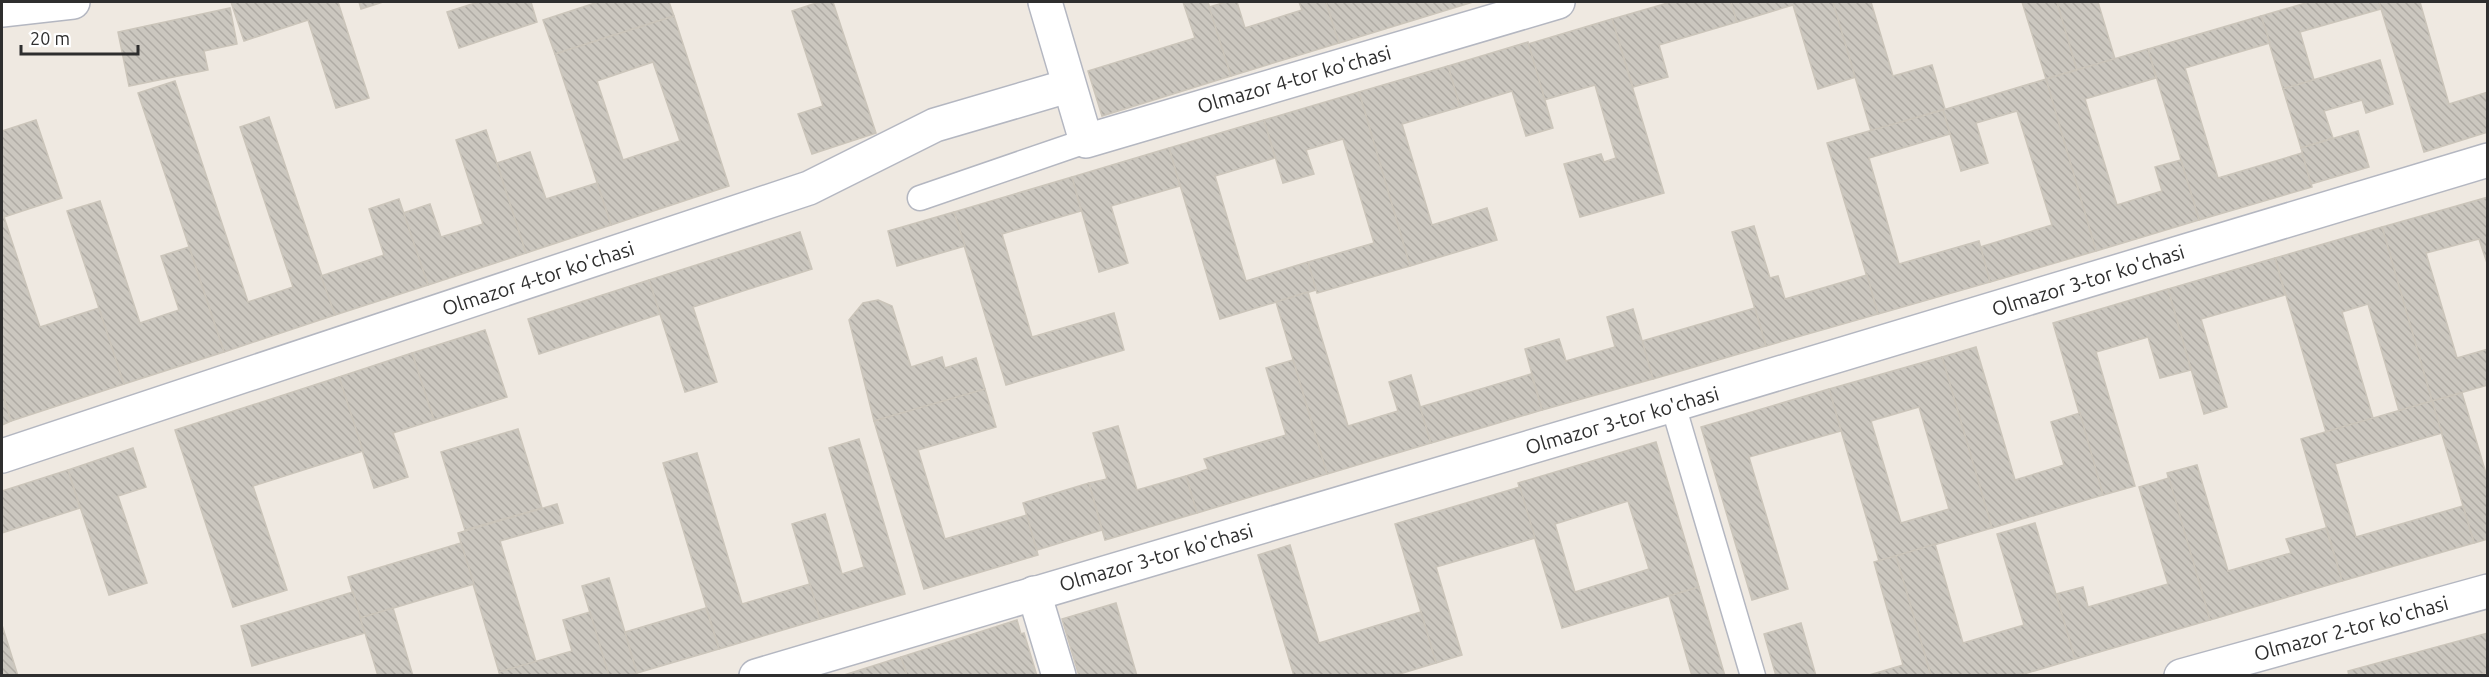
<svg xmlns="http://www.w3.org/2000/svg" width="2489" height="677" viewBox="0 0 2489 677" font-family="Ubuntu,sans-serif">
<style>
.building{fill:url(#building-back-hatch);stroke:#cbc5ba;stroke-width:1.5;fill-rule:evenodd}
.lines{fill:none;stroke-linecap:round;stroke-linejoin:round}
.lane-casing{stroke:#b4b7c1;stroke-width:27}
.street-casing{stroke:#b4b7c1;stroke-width:36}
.lane{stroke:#fff;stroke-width:24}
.street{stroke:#fff;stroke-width:33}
.labels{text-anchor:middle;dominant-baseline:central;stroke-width:6;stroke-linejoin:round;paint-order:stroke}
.street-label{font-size:20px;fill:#2e2e2e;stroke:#fff}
</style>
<defs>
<pattern id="building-back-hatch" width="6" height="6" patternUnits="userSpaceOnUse" patternTransform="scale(1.5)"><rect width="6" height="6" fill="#cbc7bf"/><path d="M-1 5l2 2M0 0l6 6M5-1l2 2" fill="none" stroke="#afaba4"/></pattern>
</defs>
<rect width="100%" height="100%" fill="#efe9e1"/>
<g class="building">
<path d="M 231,2 L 338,2 L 369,98 L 336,108 L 308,20 L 244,41 Z"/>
<path d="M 359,2 L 383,2 L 361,9 Z"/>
<path d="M 478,2 L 531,2 L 537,22 L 459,48 L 447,12 Z"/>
<path d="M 598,2 L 669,2 L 674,16 L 555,54 L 543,20 Z"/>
<path d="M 819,2 L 833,2 L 876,133 L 812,154 L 798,114 L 823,106 L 792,11 Z"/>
<path d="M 1183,2 L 1208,2 L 1231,76 L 1102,116 L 1088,71 L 1195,38 Z"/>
<path d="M 1226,2 L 1237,2 L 1245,28 L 1302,10 L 1299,2 L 1326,2 L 1339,43 L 1231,76 L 1209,7 Z"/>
<path d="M 1326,2 L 1473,2 L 1339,43 Z"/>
<path d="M 1671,2 L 1731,2 L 1737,22 L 1659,45 L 1668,77 L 1633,87 L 1612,19 Z"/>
<path d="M 1731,2 L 1833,2 L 1856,77 L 1818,89 L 1793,5 L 1737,22 Z"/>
<path d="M 1833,2 L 1871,2 L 1893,76 L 1932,65 L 1945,109 L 1871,131 Z"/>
<path d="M 2022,2 L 2057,2 L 2077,70 L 2046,79 Z"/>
<path d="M 2057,2 L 2098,2 L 2115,59 L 2077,70 Z"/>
<path d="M 2309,2 L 2379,2 L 2381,9 L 2300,32 L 2314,80 L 2283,89 L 2261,16 Z"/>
<path d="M 2379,2 L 2420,2 L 2449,104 L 2488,92 L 2488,132 L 2424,152 Z"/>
<path d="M 230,8 L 237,44 L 204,51 L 208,70 L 129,86 L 118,32 Z"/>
<path d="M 674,16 L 729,186 L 611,225 L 555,54 ZM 653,62 L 680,141 L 623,160 L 597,81 Z"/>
<path d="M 2261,16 L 2270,43 L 2185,68 L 2218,178 L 2302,153 L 2312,187 L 2199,220 L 2148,49 Z"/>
<path d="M 1612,19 L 1664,193 L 1580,217 L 1564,164 L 1601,154 L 1604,162 L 1616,158 L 1595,85 L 1544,100 L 1528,44 Z"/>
<path d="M 1528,42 L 1553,128 L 1526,136 L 1512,91 L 1460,107 L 1448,66 Z"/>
<path d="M 2148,49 L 2156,78 L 2085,99 L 2117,205 L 2162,191 L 2155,167 L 2181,160 L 2199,220 L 2096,251 L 2046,79 Z"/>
<path d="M 2380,60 L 2393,104 L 2366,113 L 2362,100 L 2324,111 L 2333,138 L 2301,148 L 2283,89 Z"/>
<path d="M 1448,66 L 1460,107 L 1402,124 L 1432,225 L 1487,208 L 1497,240 L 1410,266 L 1359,92 Z"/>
<path d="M 2046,79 L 2096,251 L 1990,282 L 1980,247 L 2052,225 L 2017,111 L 1976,123 L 1988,163 L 1961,171 L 1943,110 Z"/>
<path d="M 175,81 L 248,302 L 293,287 L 240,127 L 269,117 L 335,315 L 224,352 L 138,93 Z"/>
<path d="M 1359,92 L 1410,266 L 1317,293 L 1308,262 L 1374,243 L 1343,139 L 1306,150 L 1314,174 L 1283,183 L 1264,120 Z"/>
<path d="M 1943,110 L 1950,134 L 1869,158 L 1899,264 L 1979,241 L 1990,282 L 1878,314 L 1827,143 Z"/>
<path d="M 36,120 L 62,198 L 4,217 L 40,327 L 99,308 L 124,384 L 11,421 L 2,392 L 2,131 Z"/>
<path d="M 1264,120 L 1275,158 L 1215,176 L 1246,281 L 1308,262 L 1316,290 L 1220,319 L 1169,148 Z"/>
<path d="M 486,130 L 526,253 L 428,285 L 403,213 L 430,204 L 441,237 L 483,224 L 456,140 Z"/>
<path d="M 2358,131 L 2369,167 L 2311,184 L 2301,148 Z"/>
<path d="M 1169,148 L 1180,186 L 1111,206 L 1128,263 L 1099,272 L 1072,177 Z"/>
<path d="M 530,152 L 546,199 L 597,183 L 611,225 L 526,253 L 497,163 Z"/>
<path d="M 1072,177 L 1081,211 L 1002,234 L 1032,337 L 1114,313 L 1124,350 L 1006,385 L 954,212 Z"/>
<path d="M 2488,197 L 2488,266 L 2479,239 L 2426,253 L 2457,358 L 2488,349 L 2488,385 L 2432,401 L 2382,227 Z"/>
<path d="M 399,199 L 428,285 L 335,315 L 321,276 L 384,255 L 369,209 Z"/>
<path d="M 100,201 L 140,323 L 179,310 L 161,256 L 189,247 L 224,352 L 124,384 L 67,211 Z"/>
<path d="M 954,212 L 965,246 L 897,266 L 888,231 Z"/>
<path d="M 1754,226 L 1770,278 L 1778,276 L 1785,299 L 1867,275 L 1878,314 L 1766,346 L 1732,232 Z"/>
<path d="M 2382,227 L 2432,401 L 2399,411 L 2368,304 L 2342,312 L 2373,418 L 2326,432 L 2275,258 Z"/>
<path d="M 800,232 L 812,269 L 693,307 L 717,382 L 685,392 L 649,280 Z"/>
<path d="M 2275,258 L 2285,295 L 2201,319 L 2227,407 L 2204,414 L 2168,289 Z"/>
<path d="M 649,280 L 660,314 L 539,354 L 528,319 Z"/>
<path d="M 2168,289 L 2191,370 L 2160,378 L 2148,337 L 2096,352 L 2135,486 L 2103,495 L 2053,323 Z"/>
<path d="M 1308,292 L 1348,426 L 1398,411 L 1389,382 L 1411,375 L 1431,443 L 1327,474 L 1276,302 Z"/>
<path d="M 878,300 L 892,306 L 911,367 L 942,357 L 945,368 L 976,358 L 985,389 L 874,421 L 849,320 L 863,303 Z"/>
<path d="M 1755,308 L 1766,346 L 1653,379 L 1642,341 Z"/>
<path d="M 1633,309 L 1653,379 L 1542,410 L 1525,349 L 1559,339 L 1566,361 L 1615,347 L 1607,317 Z"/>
<path d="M 485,330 L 507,397 L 434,420 L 412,353 Z"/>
<path d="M 1976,347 L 2015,480 L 2064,465 L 2051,422 L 2080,413 L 2103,495 L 1992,528 L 1942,357 Z"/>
<path d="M 412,353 L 434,420 L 393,433 L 408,477 L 374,488 L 339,377 Z"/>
<path d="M 1942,357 L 1992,528 L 1879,561 L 1829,389 ZM 1919,407 L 1949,509 L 1901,523 L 1871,421 Z"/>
<path d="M 1293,360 L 1327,474 L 1197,513 L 1186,476 L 1208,469 L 1204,459 L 1286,435 L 1266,368 Z"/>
<path d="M 1531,374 L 1542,410 L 1431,443 L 1420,407 Z"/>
<path d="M 339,377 L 363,451 L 253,486 L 287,590 L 233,607 L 175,430 Z"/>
<path d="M 985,389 L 996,427 L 918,450 L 945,539 L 1027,515 L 1038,555 L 924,589 L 874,421 Z"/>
<path d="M 1829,389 L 1841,431 L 1749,457 L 1788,589 L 1752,600 L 1701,427 Z"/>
<path d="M 2,392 L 11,421 L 2,425 Z"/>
<path d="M 2462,393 L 2488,480 L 2488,539 L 2474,543 L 2432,401 Z"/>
<path d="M 2432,401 L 2442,433 L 2335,464 L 2356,537 L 2463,506 L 2474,543 L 2342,581 L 2301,439 Z"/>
<path d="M 1118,426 L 1137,490 L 1186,476 L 1197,513 L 1105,540 L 1089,483 L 1107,479 L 1093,433 Z"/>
<path d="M 518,429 L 542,508 L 465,530 L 441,452 Z"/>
<path d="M 859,439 L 905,594 L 820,619 L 792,524 L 825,514 L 842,574 L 864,567 L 829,448 Z"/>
<path d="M 1656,442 L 1699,587 L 1562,628 L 1518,483 ZM 1628,501 L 1649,569 L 1575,592 L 1555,524 Z"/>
<path d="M 133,448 L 146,487 L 118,496 L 147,583 L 109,595 L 68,470 Z"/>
<path d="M 697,453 L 742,604 L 810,584 L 820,619 L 719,649 L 663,463 Z"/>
<path d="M 2197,465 L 2228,571 L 2291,553 L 2286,539 L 2326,528 L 2342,581 L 2210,620 L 2167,473 Z"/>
<path d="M 68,470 L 80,508 L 2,533 L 2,491 Z"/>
<path d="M 2169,478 L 2210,620 L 2075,659 L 2056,594 L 2083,587 L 2088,607 L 2168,584 L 2139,487 Z"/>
<path d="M 1089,483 L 1102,530 L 1037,550 L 1023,503 Z"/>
<path d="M 1520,487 L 1535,538 L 1436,567 L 1462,655 L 1436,663 L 1395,524 Z"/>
<path d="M 557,504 L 563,523 L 500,541 L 536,662 L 499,672 L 458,533 Z"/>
<path d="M 2035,523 L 2075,659 L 2017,676 L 1931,676 L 1896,556 L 1935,544 L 1963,643 L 2024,625 L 1997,534 Z"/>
<path d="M 461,543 L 474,584 L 360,618 L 348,577 Z"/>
<path d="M 1290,545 L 1319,643 L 1421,612 L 1436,663 L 1393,676 L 1294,676 L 1258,555 Z"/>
<path d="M 1896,556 L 1931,676 L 1866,676 L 1903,665 L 1874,562 Z"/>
<path d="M 609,578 L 637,673 L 629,676 L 609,676 L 582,586 Z"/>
<path d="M 1699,587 L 1725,676 L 1692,676 L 1669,596 Z"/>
<path d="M 353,592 L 365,633 L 252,666 L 241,626 Z"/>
<path d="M 1116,603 L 1137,676 L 1079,676 L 1062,619 Z"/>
<path d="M 393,608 L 413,676 L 378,676 L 365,633 L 360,618 Z"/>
<path d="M 706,608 L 719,649 L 637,673 L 625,632 Z"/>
<path d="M 590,612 L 609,676 L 500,676 L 499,672 L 572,651 L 563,620 Z"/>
<path d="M 1017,620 L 1021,634 L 1024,633 L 1037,676 L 907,676 L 901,657 Z"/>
<path d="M 1801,623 L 1816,676 L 1776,676 L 1764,634 Z"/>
<path d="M 2,625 L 18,676 L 2,676 Z"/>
<path d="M 2488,633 L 2488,672 L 2476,676 L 2349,676 L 2348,671 Z"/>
<path d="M 901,657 L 907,676 L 841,676 Z"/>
</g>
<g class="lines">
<defs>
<g id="lane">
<path d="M 920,198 L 1086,141"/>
<path d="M 1673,405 L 1753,676"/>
</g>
<g id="street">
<path d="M 1045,2 L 1086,141 L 1558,2"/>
<path d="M 2,10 L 73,2"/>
<path d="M 2,456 L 809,188 L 935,125 L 1068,86"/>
<path d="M 1034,593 L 1059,676"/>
<path d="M 756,676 L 1673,405 L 2488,160"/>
<path d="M 2181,676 L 2488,591"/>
</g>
</defs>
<use href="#lane" class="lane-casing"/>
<use href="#street" class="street-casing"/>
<use href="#lane" class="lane"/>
<use href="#street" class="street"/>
</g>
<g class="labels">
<g class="street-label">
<text transform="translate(1294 79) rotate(-16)">Olmazor 4-tor ko'chasi</text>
<text transform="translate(538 278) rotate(-18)">Olmazor 4-tor ko'chasi</text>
<text transform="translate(2088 280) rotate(-17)">Olmazor 3-tor ko'chasi</text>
<text transform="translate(1622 420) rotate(-16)">Olmazor 3-tor ko'chasi</text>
<text transform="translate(1156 557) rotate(-16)">Olmazor 3-tor ko'chasi</text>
<text transform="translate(2351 628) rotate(-15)">Olmazor 2-tor ko'chasi</text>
</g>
</g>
<rect width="2489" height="677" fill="none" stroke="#2e2e2e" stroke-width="6"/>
<path d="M21 45v9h117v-9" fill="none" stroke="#2e2e2e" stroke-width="3"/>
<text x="30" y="45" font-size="18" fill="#2e2e2e" stroke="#ffffff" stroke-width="4.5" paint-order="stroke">20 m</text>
</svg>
